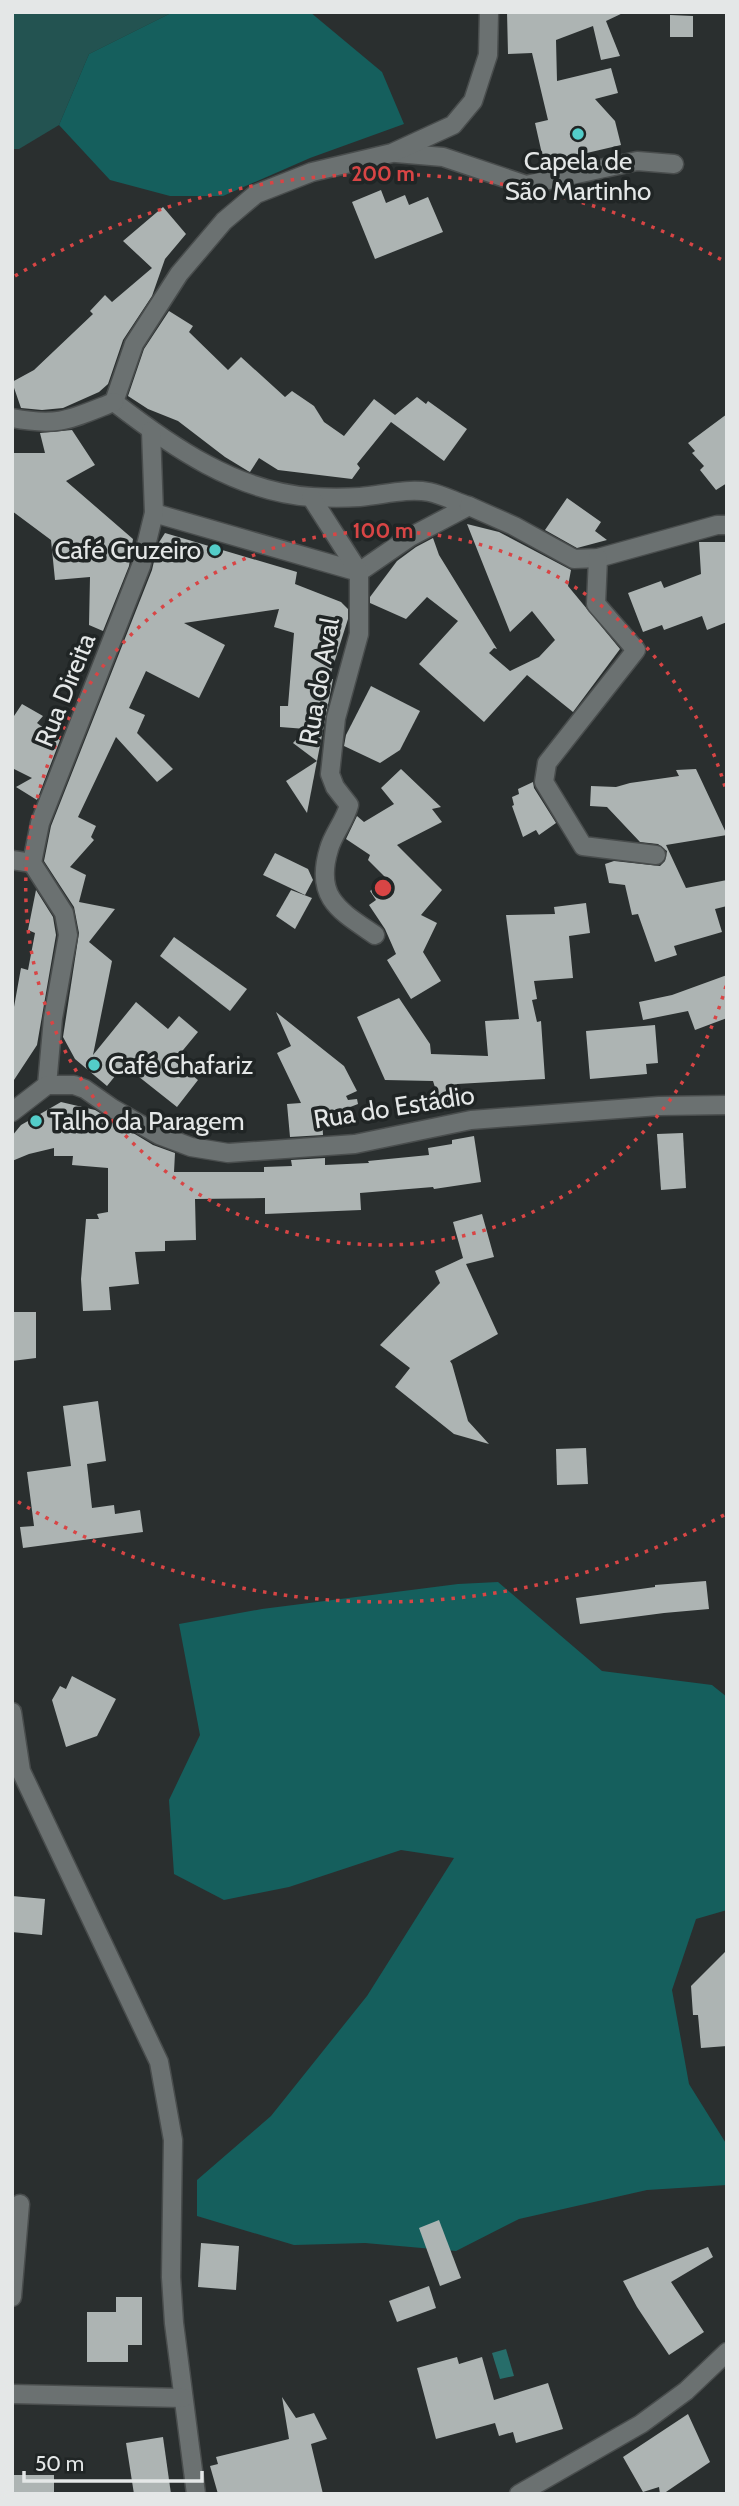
<svg xmlns="http://www.w3.org/2000/svg" width="739" height="2506" viewBox="0 0 739 2506" font-family="Cabin,sans-serif">
<style>
.green{fill:#235351}
.forest{fill:#155f5d}
.water{fill:#276d6a}
.building{fill:#adb4b3}
.lines{fill:none;stroke-linecap:round;stroke-linejoin:round}
.minor-casing{stroke:#494d4d;stroke-width:21}
.minor{stroke:#6b7171;stroke-width:18}
.ring{fill:none;stroke:#d84545;stroke-width:3.5;stroke-dasharray:3.5 7}
.poi-dot{fill:#53cdc9;stroke:#202525;stroke-width:2.5}
.labels{text-anchor:middle;dominant-baseline:central;stroke-width:7;stroke-linejoin:round;paint-order:stroke}
.poi-label{font-size:26px;fill:#e4e7e7;stroke:#202525;text-anchor:start}
.street-label{font-size:26px;fill:#e4e7e7;stroke:#202525}
.centre{fill:#d84545;stroke:#202525;stroke-width:3.5}
.ring-label{font-size:21px;text-anchor:middle;font-weight:bold;fill:#d84545;stroke:#202525;stroke-width:7;stroke-linejoin:round;paint-order:stroke}
</style>
<rect width="100%" height="100%" fill="#2a2f2f"/>
<path class="green" d="M 12,12 L 173,12 L 89,54 L 59,125 L 19,149 L 12,149 Z"/>
<g class="forest">
<path d="M 173,12 L 310,12 L 382,72 L 404,124 L 310,158 L 223,196 L 170,196 L 110,180 L 59,125 L 89,54 Z"/>
<path d="M 498,1582 L 602,1671 L 712,1685 L 727,1697 L 727,1910 L 696,1919 L 672,1990 L 689,2084 L 727,2145 L 727,2185 L 647,2190 L 519,2219 L 456,2251 L 365,2243 L 294,2245 L 197,2216 L 197,2180 L 271,2116 L 367,1996 L 454,1858 L 401,1850 L 289,1887 L 224,1900 L 174,1874 L 169,1800 L 200,1735 L 179,1624 L 262,1609 L 458,1584 Z"/>
</g>
<path class="water" d="M 506,2349 L 514,2376 L 500,2379 L 492,2353 Z"/>
<g class="building">
<path d="M 507,12 L 625,12 L 606,21 L 620,56 L 601,60 L 593,26 L 556,40 L 557,81 L 611,68 L 618,93 L 595,99 L 615,121 L 621,145 L 544,163 L 535,123 L 548,120 L 532,53 L 508,54 Z"/>
<path d="M 670,15 L 693,16 L 693,37 L 670,37 Z"/>
<path d="M 381,190 L 386,203 L 405,195 L 409,205 L 428,197 L 443,232 L 375,259 L 352,202 Z"/>
<path d="M 163,207 L 186,234 L 165,259 L 152,296 L 123,340 L 108,384 L 99,392 L 63,408 L 42,410 L 21,408 L 12,382 L 34,370 L 93,314 L 90,311 L 105,295 L 112,302 L 152,268 L 123,241 Z"/>
<path d="M 169,311 L 193,326 L 189,332 L 228,370 L 241,357 L 285,397 L 292,391 L 314,406 L 324,422 L 344,436 L 374,399 L 395,415 L 417,397 L 426,404 L 428,401 L 467,429 L 444,461 L 391,422 L 357,464 L 360,468 L 352,479 L 278,470 L 259,458 L 250,472 L 248,471 L 225,457 L 178,421 L 148,409 L 128,396 L 144,349 Z"/>
<path d="M 727,414 L 727,483 L 716,490 L 700,470 L 704,466 L 692,453 L 695,451 L 688,443 Z"/>
<path d="M 72,430 L 95,465 L 66,481 L 133,539 L 129,566 L 103,631 L 89,625 L 90,577 L 55,580 L 51,540 L 12,511 L 12,453 L 45,453 L 40,433 Z"/>
<path d="M 567,498 L 601,522 L 595,531 L 607,540 L 577,548 L 545,530 Z"/>
<path d="M 467,524 L 499,532 L 571,570 L 568,586 L 620,649 L 573,712 L 527,675 L 484,722 L 419,664 L 458,621 L 427,597 L 406,619 L 370,603 L 370,597 L 397,561 L 416,547 L 433,538 L 439,555 L 497,649 L 494,648 L 489,653 L 510,671 L 539,657 L 555,640 L 532,611 L 510,632 Z"/>
<path d="M 165,533 L 297,572 L 295,584 L 341,602 L 348,609 L 348,619 L 329,679 L 333,679 L 317,761 L 293,743 L 306,729 L 280,727 L 280,706 L 288,706 L 294,633 L 274,627 L 279,609 L 184,623 L 225,645 L 199,698 L 146,671 L 129,708 L 145,715 L 137,733 L 173,769 L 157,782 L 116,737 L 78,817 L 96,826 L 91,837 L 94,840 L 70,867 L 86,875 L 79,902 L 115,909 L 89,942 L 112,961 L 93,1055 L 136,1002 L 168,1029 L 179,1016 L 198,1032 L 174,1061 L 198,1080 L 177,1107 L 124,1065 L 107,1086 L 75,1059 L 63,1037 L 79,933 L 74,907 L 44,861 L 51,826 L 152,570 L 158,544 Z"/>
<path d="M 699,542 L 727,542 L 727,622 L 707,630 L 702,616 L 664,630 L 662,625 L 643,632 L 628,593 L 661,581 L 664,588 L 701,574 Z"/>
<path d="M 371,686 L 420,711 L 400,750 L 380,763 L 344,746 L 346,735 Z"/>
<path d="M 22,704 L 43,716 L 37,723 L 60,740 L 37,800 L 16,787 L 32,778 L 12,768 L 12,719 Z"/>
<path d="M 317,761 L 307,813 L 286,781 Z"/>
<path d="M 401,769 L 441,807 L 432,809 L 442,822 L 397,845 L 442,890 L 421,915 L 437,923 L 423,952 L 441,981 L 411,999 L 387,960 L 396,954 L 385,929 L 369,905 L 376,900 L 370,891 L 386,878 L 368,860 L 370,855 L 346,839 L 357,816 L 364,822 L 394,804 L 381,788 Z"/>
<path d="M 696,769 L 727,835 L 666,845 L 686,888 L 727,880 L 727,906 L 715,909 L 722,932 L 674,946 L 677,955 L 655,962 L 638,914 L 632,915 L 625,885 L 609,883 L 605,864 L 614,861 L 660,866 L 665,861 L 667,851 L 658,844 L 640,842 L 607,807 L 590,806 L 591,786 L 616,787 L 630,783 L 679,776 L 676,770 Z"/>
<path d="M 533,782 L 534,788 L 556,823 L 539,835 L 536,830 L 523,837 L 512,806 L 514,805 L 512,797 L 519,794 L 518,789 Z"/>
<path d="M 275,853 L 308,869 L 313,880 L 305,895 L 263,875 Z"/>
<path d="M 36,890 L 53,917 L 56,935 L 37,1045 L 12,1083 L 12,1018 L 21,968 L 28,970 L 35,933 L 28,930 Z"/>
<path d="M 291,890 L 312,898 L 295,929 L 276,916 Z"/>
<path d="M 586,903 L 590,933 L 569,936 L 573,978 L 534,981 L 537,999 L 532,1000 L 537,1022 L 541,1021 L 545,1079 L 457,1084 L 458,1100 L 440,1103 L 433,1081 L 385,1080 L 357,1017 L 399,998 L 430,1044 L 431,1054 L 488,1056 L 485,1021 L 519,1019 L 506,915 L 555,914 L 554,907 Z"/>
<path d="M 174,937 L 247,989 L 230,1011 L 160,956 Z"/>
<path d="M 727,975 L 727,1018 L 695,1030 L 688,1011 L 643,1020 L 639,1002 L 672,995 Z"/>
<path d="M 276,1012 L 344,1066 L 357,1091 L 346,1096 L 348,1100 L 357,1099 L 358,1104 L 322,1118 L 323,1135 L 290,1137 L 287,1104 L 301,1103 L 277,1053 L 291,1046 Z"/>
<path d="M 655,1025 L 658,1063 L 646,1064 L 647,1074 L 590,1079 L 586,1031 Z"/>
<path d="M 61,1102 L 95,1110 L 153,1145 L 175,1153 L 174,1172 L 264,1172 L 264,1167 L 292,1166 L 291,1160 L 325,1158 L 325,1165 L 369,1163 L 368,1161 L 429,1155 L 428,1148 L 452,1144 L 452,1140 L 474,1136 L 481,1182 L 434,1189 L 433,1187 L 360,1193 L 361,1210 L 265,1214 L 265,1198 L 195,1199 L 196,1240 L 165,1241 L 165,1251 L 135,1252 L 139,1284 L 109,1287 L 111,1310 L 83,1311 L 81,1279 L 86,1219 L 99,1219 L 97,1214 L 108,1212 L 108,1168 L 72,1165 L 73,1156 L 54,1156 L 54,1148 L 29,1154 L 12,1161 L 12,1136 L 21,1125 Z"/>
<path d="M 683,1133 L 686,1188 L 661,1190 L 657,1134 Z"/>
<path d="M 482,1214 L 494,1257 L 466,1264 L 498,1334 L 450,1361 L 452,1364 L 468,1421 L 489,1444 L 454,1434 L 395,1387 L 410,1368 L 380,1345 L 440,1283 L 435,1271 L 463,1258 L 453,1222 Z"/>
<path d="M 12,1312 L 36,1312 L 36,1358 L 12,1361 Z"/>
<path d="M 98,1401 L 106,1461 L 87,1464 L 92,1508 L 114,1505 L 115,1514 L 140,1510 L 143,1532 L 23,1548 L 20,1527 L 34,1526 L 27,1472 L 71,1466 L 63,1406 Z"/>
<path d="M 586,1448 L 588,1484 L 557,1485 L 556,1449 Z"/>
<path d="M 706,1581 L 709,1609 L 664,1613 L 580,1624 L 576,1598 L 655,1587 L 655,1585 Z"/>
<path d="M 72,1676 L 116,1699 L 97,1736 L 66,1747 L 52,1700 L 60,1686 L 66,1689 Z"/>
<path d="M 12,1896 L 45,1899 L 42,1935 L 12,1932 Z"/>
<path d="M 727,1950 L 727,2046 L 701,2048 L 698,2015 L 693,2015 L 691,1986 Z"/>
<path d="M 439,2220 L 461,2278 L 440,2286 L 419,2228 Z"/>
<path d="M 201,2243 L 239,2246 L 236,2290 L 198,2287 Z"/>
<path d="M 708,2247 L 713,2257 L 671,2282 L 704,2332 L 669,2355 L 637,2307 L 623,2281 Z"/>
<path d="M 429,2286 L 436,2308 L 397,2322 L 389,2301 Z"/>
<path d="M 116,2297 L 142,2297 L 142,2345 L 128,2345 L 128,2362 L 87,2362 L 87,2312 L 116,2312 Z"/>
<path d="M 457,2357 L 459,2364 L 482,2357 L 494,2400 L 548,2383 L 563,2429 L 516,2443 L 513,2432 L 499,2436 L 495,2423 L 436,2439 L 417,2368 Z"/>
<path d="M 282,2397 L 296,2418 L 314,2413 L 327,2439 L 311,2444 L 323,2494 L 218,2494 L 210,2466 L 218,2464 L 216,2457 L 289,2439 Z"/>
<path d="M 688,2414 L 710,2462 L 663,2494 L 660,2494 L 659,2487 L 643,2492 L 623,2457 Z"/>
<path d="M 163,2437 L 171,2494 L 134,2494 L 126,2443 Z"/>
<rect x="12" y="2475" width="42" height="19"/>
</g>
<g class="lines">
<defs>
<g id="minor">
<path d="M 396,153 L 443,157 L 526,185 L 637,161 L 674,164"/>
<path d="M 114,402 C 172,447 237,492 312,497 C 328,498 345,498 360,497 C 383,495 407,488 429,492 C 443,495 456,502 469,506 L 410,537 L 359,572 L 154,513"/>
<path d="M 114,402 L 134,344 L 179,274 L 224,221 L 256,194 L 312,172 L 392,153 L 453,125 L 473,101 L 488,55 L 489,12"/>
<path d="M 12,418 C 59,427 71,419 114,402"/>
<path d="M 311,497 L 359,572 L 359,634 L 336,718 L 330,774 L 335,787 L 349,805 C 345,821 333,834 329,849 C 314,898 340,911 375,935"/>
<path d="M 469,506 L 514,526 L 574,559 L 598,558 L 717,525 L 727,525"/>
<path d="M 598,558 L 596,604 L 636,650 L 547,763 L 544,782 L 583,846 L 656,855"/>
<path d="M 12,860 L 32,863"/>
<path d="M 47,1085 L 53,1018 L 68,935 L 64,913 L 32,863 L 40,823 L 141,566 L 154,513 L 151,431"/>
<path d="M 12,1112 L 47,1085 L 74,1085 L 85,1089 L 112,1108 L 159,1135 L 191,1147 L 228,1153 L 355,1144 L 471,1120 L 659,1106 L 727,1105"/>
<path d="M 12,1712 L 21,1771 L 159,2062 L 173,2140 L 171,2277 L 174,2323 L 196,2494"/>
<path d="M 12,2297 L 20,2204"/>
<path d="M 12,2394 L 183,2398"/>
<path d="M 519,2494 L 641,2424 L 686,2391 L 727,2352"/>
</g>
</defs>
<use href="#minor" class="minor-casing"/>
<use href="#minor" class="minor"/>
</g>
<g class="ring">
<path d="M726 986A357 357 0 1 1 726 790"/>
<path d="M724 1515A714 714 0 0 1 15 1500M15 276A714 714 0 0 1 724 261"/>
</g>
<g class="poi-dot">
<circle cx="578" cy="134" r="7"/>
<circle cx="215" cy="550" r="7"/>
<circle cx="94" cy="1065" r="7"/>
<circle cx="36" cy="1121" r="7"/>
</g>
<g class="labels">
<g class="poi-label">
<text x="578" y="161" text-anchor="middle">Capela de<tspan x="578" dy="30">São Martinho</tspan></text>
<text x="201" y="550" text-anchor="end">Café Cruzeiro</text>
<text x="108" y="1065">Café Chafariz</text>
<text x="50" y="1121">Talho da Paragem</text>
</g>
<g class="street-label">
<text transform="translate(319 681) rotate(-80)">Rua do Aval</text>
<text transform="translate(65 690) rotate(-68)">Rua Direita</text>
<text transform="translate(394 1107) rotate(-9)">Rua do Estádio</text>
</g>
</g>
<circle cx="383" cy="888" r="10" class="centre"/>
<g class="ring-label">
<text x="383" y="181">200 m</text>
<text x="383" y="538">100 m</text>
</g>
<rect width="739" height="2506" fill="none" stroke="#e4e7e7" stroke-width="28"/>
<path d="M24 2471v10h178v-10" fill="none" stroke="#e4e7e7" stroke-width="3.5"/>
<text x="35" y="2471" font-size="21" fill="#e4e7e7" stroke="#202525" stroke-width="5" paint-order="stroke">50 m</text>
</svg>
